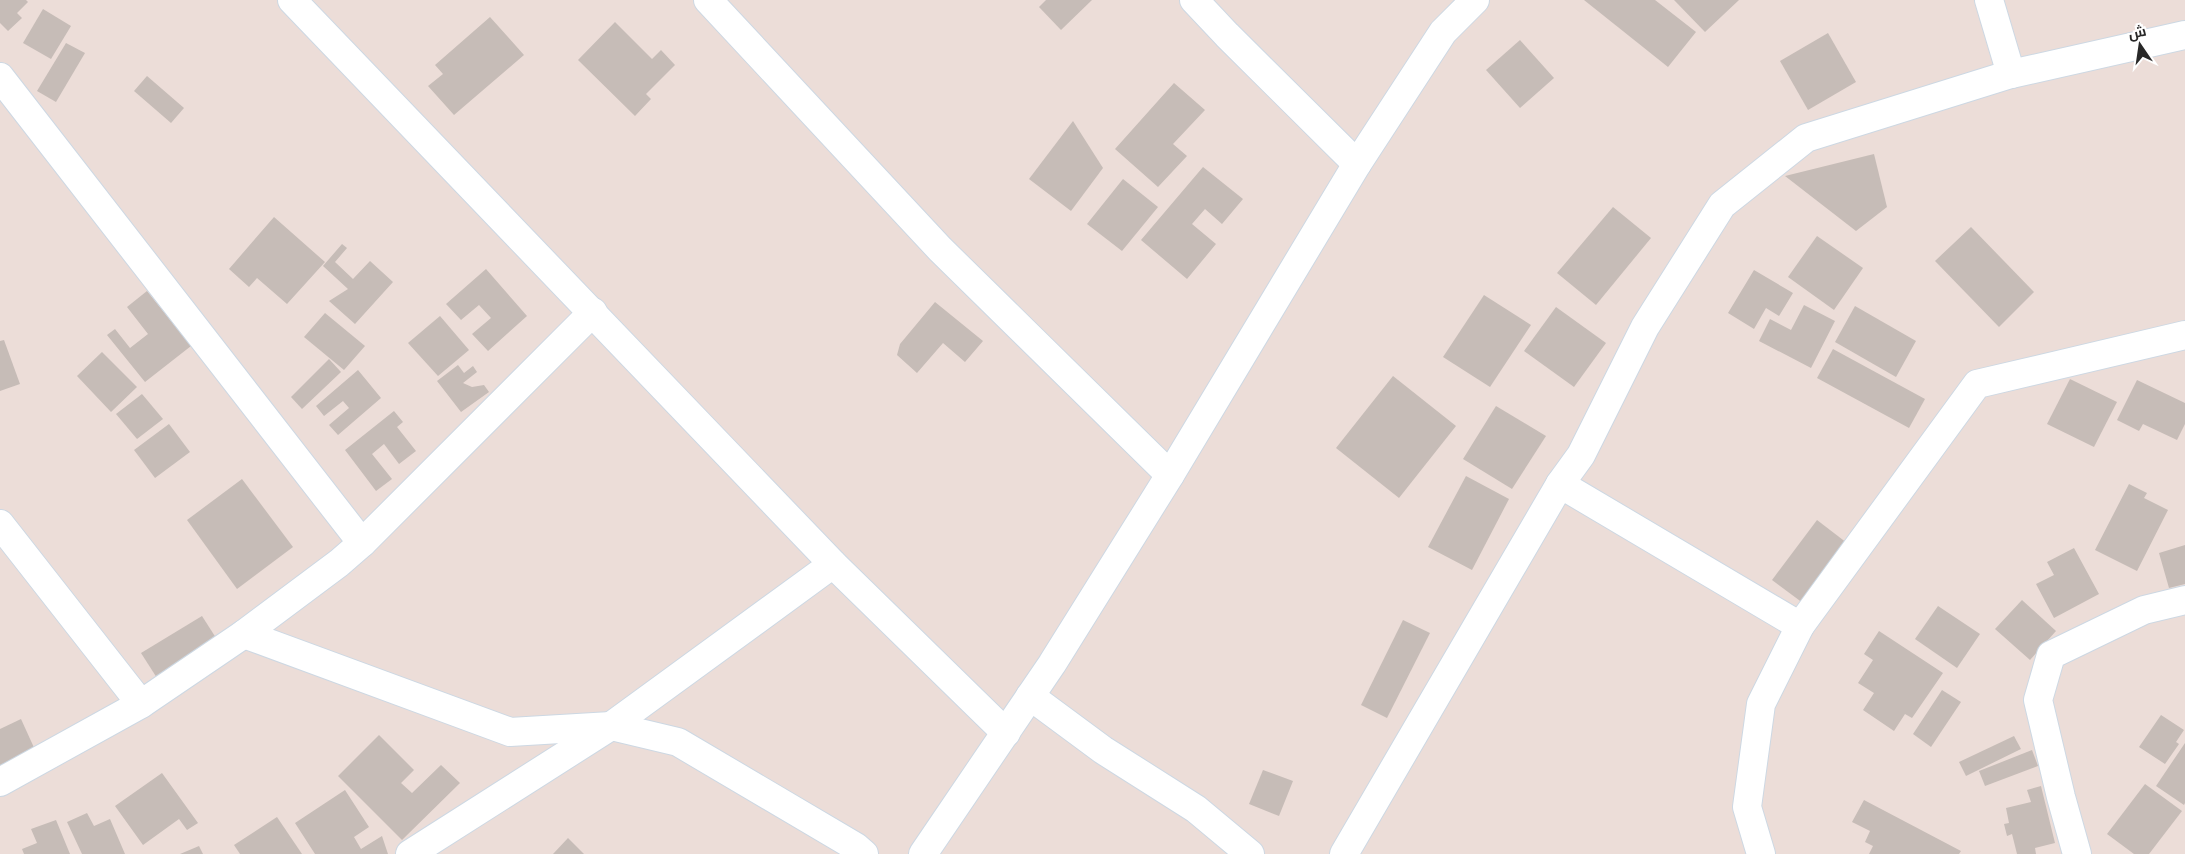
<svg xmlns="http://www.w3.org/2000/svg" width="2185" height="854" viewBox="0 0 2185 854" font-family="Arial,Cairo,sans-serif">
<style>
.building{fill:#c6bcb7}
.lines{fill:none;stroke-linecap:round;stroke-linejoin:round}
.street-casing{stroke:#cdd8e3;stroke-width:30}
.secondary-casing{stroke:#cdd8e3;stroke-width:30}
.street{stroke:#fff;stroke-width:28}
.secondary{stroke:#fff;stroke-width:28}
</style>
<rect width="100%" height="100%" fill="#ecddd8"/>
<g class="building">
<path d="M 0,0 L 26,0 L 28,2 L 17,13 L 22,18 L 8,31 L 0,23 Z"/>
<path d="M 1046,0 L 1092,0 L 1061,30 L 1039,7 Z"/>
<path d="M 1584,0 L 1655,0 L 1696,32 L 1668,67 Z"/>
<path d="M 1674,0 L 1739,0 L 1705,32 Z"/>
<path d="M 43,9 L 71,26 L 51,59 L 23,43 Z"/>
<path d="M 490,17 L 524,55 L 454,115 L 428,86 L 443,74 L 435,65 Z"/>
<path d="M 615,22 L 652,59 L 661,50 L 675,65 L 646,94 L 651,99 L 635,116 L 578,60 Z"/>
<path d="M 1828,33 L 1856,82 L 1808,110 L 1780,61 Z"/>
<path d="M 1520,40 L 1554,78 L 1520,108 L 1486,70 Z"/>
<path d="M 66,43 L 85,53 L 56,102 L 37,91 Z"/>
<path d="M 147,76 L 184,108 L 171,123 L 134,91 Z"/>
<path d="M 1174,83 L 1205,110 L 1173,144 L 1187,156 L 1158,187 L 1115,149 Z"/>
<path d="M 1073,121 L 1103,168 L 1071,211 L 1029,179 Z"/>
<path d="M 1874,154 L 1887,207 L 1856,231 L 1785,176 Z"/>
<path d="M 1203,167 L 1243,199 L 1222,224 L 1205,209 L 1192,224 L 1216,244 L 1187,279 L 1141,240 Z"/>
<path d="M 1123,179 L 1158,207 L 1122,251 L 1087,224 Z"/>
<path d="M 1613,207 L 1651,238 L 1596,305 L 1557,273 Z"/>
<path d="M 274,217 L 325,262 L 287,304 L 257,278 L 249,287 L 229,269 Z"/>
<path d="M 1971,227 L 2034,292 L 1999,327 L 1935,261 Z"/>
<path d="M 1817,236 L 1863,268 L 1834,310 L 1788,277 Z"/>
<path d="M 342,244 L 347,248 L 335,262 L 353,279 L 370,261 L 393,282 L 355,324 L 329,301 L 348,289 L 323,266 Z"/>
<path d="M 486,269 L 527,316 L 488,351 L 472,334 L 491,318 L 479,305 L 461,320 L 446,304 Z"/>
<path d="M 1754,270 L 1793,293 L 1779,316 L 1766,308 L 1754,329 L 1728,313 Z"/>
<path d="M 147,291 L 191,346 L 145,382 L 107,335 L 115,329 L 130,348 L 148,334 L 127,307 Z"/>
<path d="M 1484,295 L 1531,325 L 1490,387 L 1443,357 Z"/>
<path d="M 935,302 L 983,341 L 965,362 L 943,343 L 917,373 L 897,355 L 900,344 Z"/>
<path d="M 1804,305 L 1835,321 L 1811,368 L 1759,341 L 1770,319 L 1791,330 Z"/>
<path d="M 1855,306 L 1916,341 L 1896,377 L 1835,342 Z"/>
<path d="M 1556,307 L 1606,343 L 1574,387 L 1524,351 Z"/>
<path d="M 325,313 L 365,346 L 344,370 L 304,337 Z"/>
<path d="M 440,316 L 469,350 L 438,376 L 408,343 Z"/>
<path d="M 4,340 L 20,384 L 0,391 L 0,341 Z"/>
<path d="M 1833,349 L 1925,399 L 1909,428 L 1817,378 Z"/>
<path d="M 102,352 L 137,387 L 111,412 L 77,376 Z"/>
<path d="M 329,359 L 341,372 L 302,409 L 291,397 Z"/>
<path d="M 458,365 L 464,373 L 473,366 L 477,372 L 463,383 L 472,387 L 484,385 L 489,392 L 461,412 L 437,381 Z"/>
<path d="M 358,370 L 381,398 L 338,435 L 329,425 L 349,408 L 343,401 L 324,416 L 316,406 Z"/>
<path d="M 1393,376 L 1456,426 L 1399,498 L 1336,448 Z"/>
<path d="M 2070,379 L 2117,402 L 2094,447 L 2047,424 Z"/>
<path d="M 2137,380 L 2185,403 L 2185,424 L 2177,440 L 2143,424 L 2139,431 L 2117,420 Z"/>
<path d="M 142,394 L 163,419 L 137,439 L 116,414 Z"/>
<path d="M 1496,406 L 1546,436 L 1512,489 L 1463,459 Z"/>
<path d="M 394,411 L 403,422 L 397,427 L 416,451 L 399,464 L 384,444 L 372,454 L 392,479 L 376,491 L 345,450 Z"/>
<path d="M 169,424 L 190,452 L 155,478 L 134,450 Z"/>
<path d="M 1466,476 L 1509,499 L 1472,570 L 1428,547 Z"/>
<path d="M 242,479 L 293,547 L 237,589 L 187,520 Z"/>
<path d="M 2129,484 L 2147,493 L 2144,498 L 2168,510 L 2137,571 L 2095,550 Z"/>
<path d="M 1817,520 L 1860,553 L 1815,612 L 1772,580 Z"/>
<path d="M 2185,545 L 2185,584 L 2169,588 L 2159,553 Z"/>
<path d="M 2074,548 L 2099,594 L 2054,618 L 2036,584 L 2054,575 L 2047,562 Z"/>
<path d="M 2022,600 L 2056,631 L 2030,660 L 1995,629 Z"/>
<path d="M 1938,606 L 1980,634 L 1957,668 L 1915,639 Z"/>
<path d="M 202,616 L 218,641 L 157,678 L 141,653 Z"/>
<path d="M 1403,620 L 1430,633 L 1387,718 L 1361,705 Z"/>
<path d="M 1879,631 L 1943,673 L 1912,718 L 1905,714 L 1894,731 L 1863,710 L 1874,693 L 1858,683 L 1873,660 L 1864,654 Z"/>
<path d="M 1942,690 L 1961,702 L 1931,747 L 1913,734 Z"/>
<path d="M 2161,715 L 2184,730 L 2176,742 L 2179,744 L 2165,764 L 2139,747 Z"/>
<path d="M 21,719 L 41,763 L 0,782 L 0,729 Z"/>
<path d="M 379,735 L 414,770 L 401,783 L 412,793 L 441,765 L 460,783 L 402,840 L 338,776 Z"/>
<path d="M 2014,736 L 2021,749 L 1966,776 L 1959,762 Z"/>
<path d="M 2185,743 L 2185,803 L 2184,805 L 2156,786 Z"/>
<path d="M 2032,750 L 2038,766 L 1985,786 L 1979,771 Z"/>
<path d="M 1263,770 L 1293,781 L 1279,816 L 1249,804 Z"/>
<path d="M 162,773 L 198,823 L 187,830 L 179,819 L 143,845 L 115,806 Z"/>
<path d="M 2145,784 L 2182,811 L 2149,854 L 2134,854 L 2107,834 Z"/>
<path d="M 2041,786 L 2055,843 L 2035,848 L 2036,854 L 2017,854 L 2012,834 L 2007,836 L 2004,824 L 2009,823 L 2006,808 L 2031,802 L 2027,790 Z"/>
<path d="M 345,790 L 369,827 L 354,837 L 361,849 L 382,836 L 388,854 L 315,854 L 295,823 Z"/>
<path d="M 1864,800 L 1961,851 L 1959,854 L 1869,854 L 1873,846 L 1865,842 L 1870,831 L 1852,822 Z"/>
<path d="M 87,813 L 94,826 L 110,819 L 125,854 L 82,854 L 67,822 Z"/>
<path d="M 277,817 L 302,854 L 240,854 L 234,845 Z"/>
<path d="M 56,820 L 70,854 L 24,854 L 22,849 L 37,843 L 31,829 Z"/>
<path d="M 568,838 L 584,854 L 553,854 Z"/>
<path d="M 199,846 L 203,854 L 180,854 Z"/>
</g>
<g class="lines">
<defs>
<g id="street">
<path d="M 292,0 L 833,564 L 1006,733"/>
<path d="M 708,0 L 940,249 L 1170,475"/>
<path d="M 1194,0 L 1227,35 L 1357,164"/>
<path d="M 1989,0 L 2011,74"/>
<path d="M 0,77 L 362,543"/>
<path d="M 1560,484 L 1800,626"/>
<path d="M 0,524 L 141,704"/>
<path d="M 244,634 L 510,732 L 611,726 L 678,742 L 856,847 L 864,854"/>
<path d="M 1030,696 L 1103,750 L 1196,809 L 1250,854"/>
<path d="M 0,782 L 141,704 L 244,634 L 339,563 L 362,543 L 593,312"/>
<path d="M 410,854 L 611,726 L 833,564"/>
<path d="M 1344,854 L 1560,484 L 1581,455 L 1645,327 L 1722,205 L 1806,138 L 2011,74 L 2185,35"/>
<path d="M 1761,854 L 1747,807 L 1761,704 L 1800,626 L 1977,384 L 2185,335"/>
<path d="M 2077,854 L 2061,797 L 2038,700 L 2051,655 L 2144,610 L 2185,600"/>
</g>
<path id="secondary" d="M 923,854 L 1052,664 L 1170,475 L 1357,164 L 1443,32 L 1475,0"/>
</defs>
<use href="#street" class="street-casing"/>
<use href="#secondary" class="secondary-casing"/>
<use href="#street" class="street"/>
<use href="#secondary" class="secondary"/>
</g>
<g transform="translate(2140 45) rotate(347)" stroke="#ffffff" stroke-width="4" paint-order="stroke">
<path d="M0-4L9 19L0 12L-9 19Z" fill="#282828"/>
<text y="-8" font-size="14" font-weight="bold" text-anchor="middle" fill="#282828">ش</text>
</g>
</svg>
